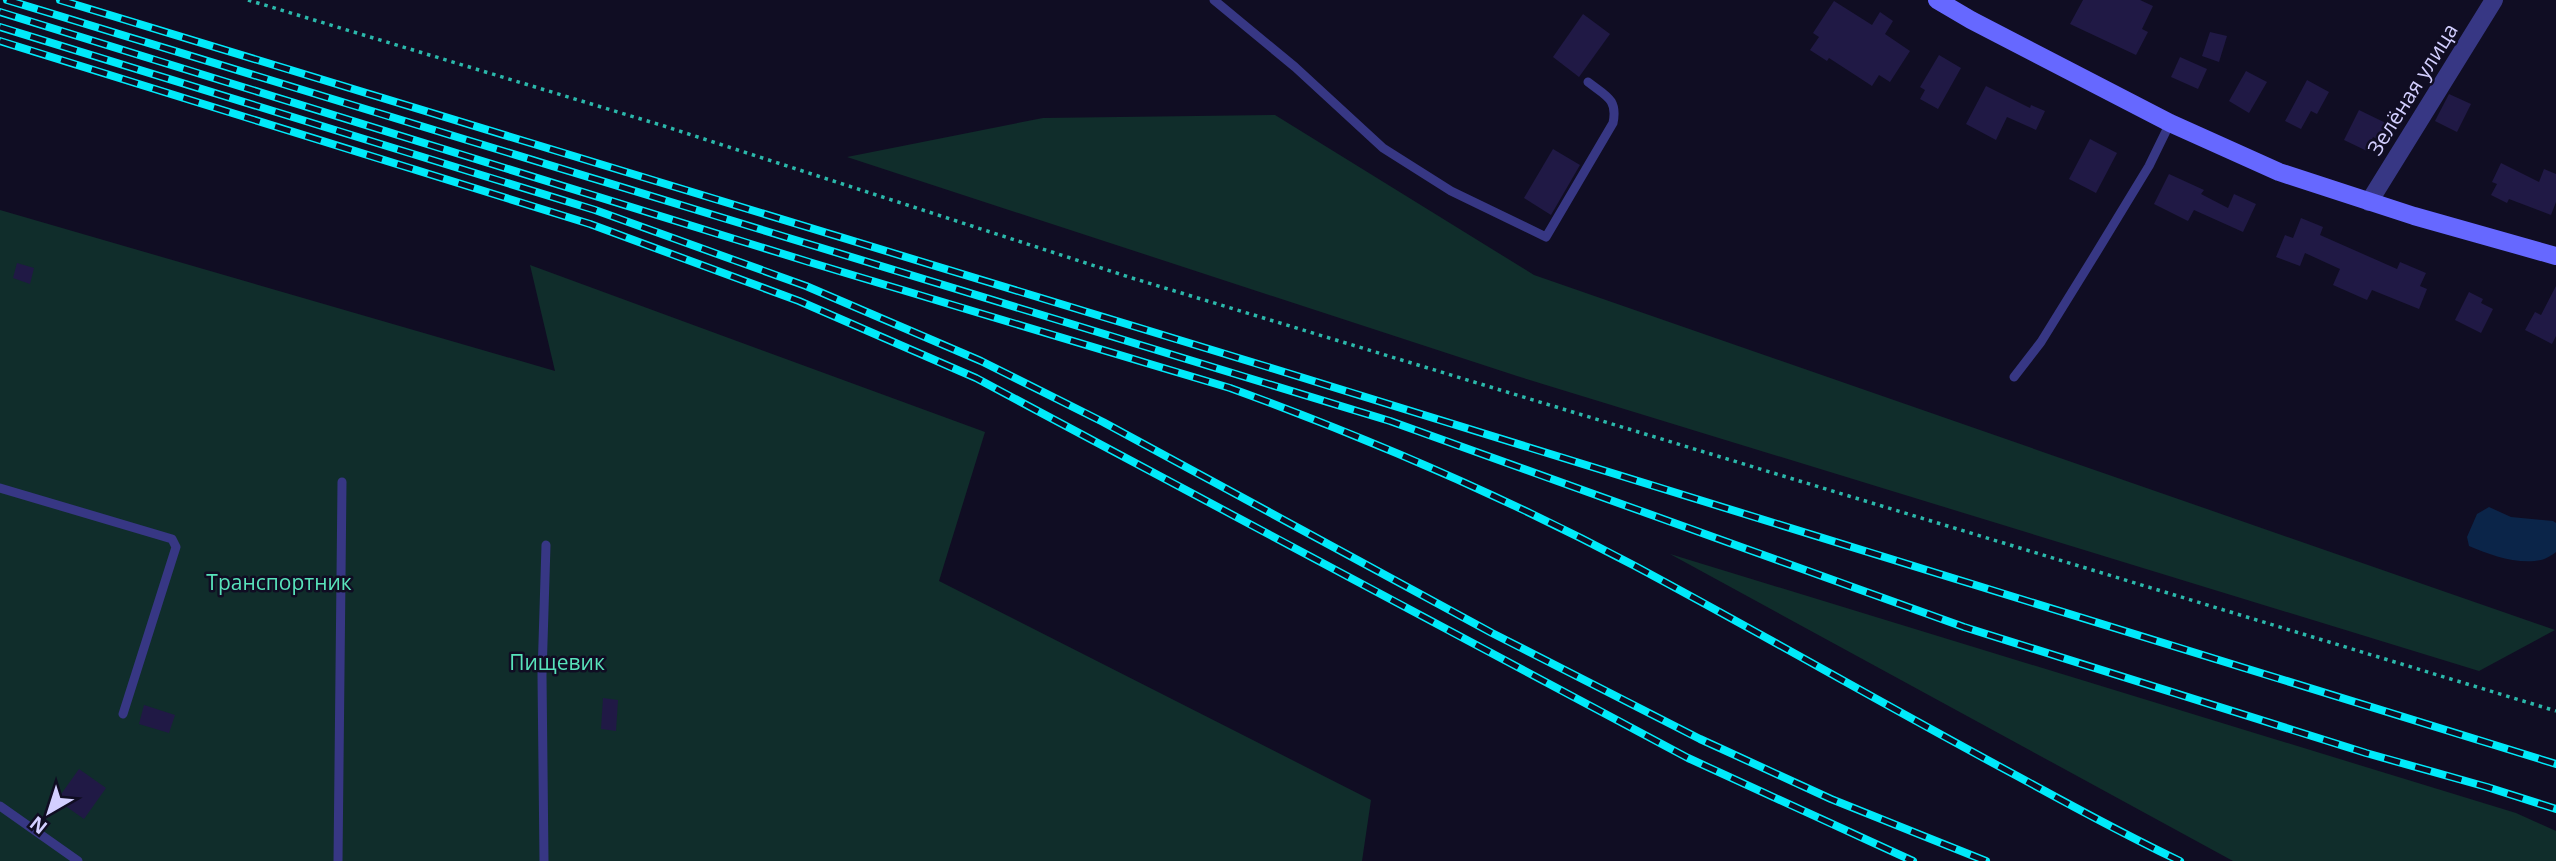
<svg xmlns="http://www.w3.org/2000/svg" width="2556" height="861" viewBox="0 0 2556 861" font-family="'Open Sans',sans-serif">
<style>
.green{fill:#102d2b}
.water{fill:#0b2549}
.building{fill:#201945}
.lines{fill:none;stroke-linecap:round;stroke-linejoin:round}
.path{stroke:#2bb8ab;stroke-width:3.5;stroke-dasharray:3.5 5;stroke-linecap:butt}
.lane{stroke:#373784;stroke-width:9}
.street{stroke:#373784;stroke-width:18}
.secondary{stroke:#6668ff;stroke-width:18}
.rail-casing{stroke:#00eafa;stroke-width:8}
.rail{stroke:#100d23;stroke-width:5;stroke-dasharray:16;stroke-linecap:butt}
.labels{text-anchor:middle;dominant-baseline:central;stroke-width:5;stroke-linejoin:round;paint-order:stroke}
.street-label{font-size:21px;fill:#d3cfff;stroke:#100d23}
.park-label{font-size:21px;fill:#58e3bb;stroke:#100d23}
</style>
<rect width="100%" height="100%" fill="#100d23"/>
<g class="green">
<path d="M 1275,115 L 1534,275 L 2555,630 L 2479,671 L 1517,376 L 847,157 L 1043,118 Z"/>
<path d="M 0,210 L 555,371 L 530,265 L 985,432 L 939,581 L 1371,800 L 1362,861 L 0,861 Z"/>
<path d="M 1670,554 L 2516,813 L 2556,831 L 2556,861 L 2233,861 Z"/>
</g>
<path class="water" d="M 2489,507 L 2511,517 L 2553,521 L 2556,523 L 2556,552 C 2552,555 2546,559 2541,560 C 2518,565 2490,555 2469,546 L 2467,537 L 2477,514 Z"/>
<g class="building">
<path d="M 2083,0 L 2140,0 L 2153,6 L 2142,29 L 2148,32 L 2136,55 L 2070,24 Z"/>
<path d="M 1834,1 L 1872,25 L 1880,12 L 1893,21 L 1885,34 L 1910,51 L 1890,82 L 1879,75 L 1872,86 L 1829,58 L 1827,61 L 1810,50 L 1819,37 L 1813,33 Z"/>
<path d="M 1583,14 L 1610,34 L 1579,77 L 1553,57 Z"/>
<path d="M 2210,32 L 2227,36 L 2219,62 L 2202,56 Z"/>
<path d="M 1939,55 L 1961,68 L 1938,109 L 1920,99 L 1925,90 L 1920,87 Z"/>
<path d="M 2180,57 L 2207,69 L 2198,89 L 2171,77 Z"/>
<path d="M 2246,71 L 2267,82 L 2249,113 L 2229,101 Z"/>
<path d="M 2307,80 L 2329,92 L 2317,114 L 2311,111 L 2301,129 L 2285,121 Z"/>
<path d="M 1986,86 L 2030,108 L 2031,105 L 2045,111 L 2036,130 L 2007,117 L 1996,140 L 1966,124 Z"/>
<path d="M 2449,94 L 2471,104 L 2457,132 L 2435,121 Z"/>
<path d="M 2359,110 L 2394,127 L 2386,143 L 2373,137 L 2367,151 L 2344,140 Z"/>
<path d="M 2090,139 L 2117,153 L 2096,193 L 2069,179 Z"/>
<path d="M 1553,149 L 1580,165 L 1551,215 L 1524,198 Z"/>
<path d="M 2501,163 L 2539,182 L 2544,169 L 2556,174 L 2556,202 L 2551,215 L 2509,199 L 2507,203 L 2491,195 L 2497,184 L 2492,182 Z"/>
<path d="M 2169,174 L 2204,190 L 2201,194 L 2228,208 L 2234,194 L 2256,204 L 2243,232 L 2194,210 L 2188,221 L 2154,204 Z"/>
<path d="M 2301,218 L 2323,227 L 2320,235 L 2397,269 L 2400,262 L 2426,273 L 2420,286 L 2427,289 L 2419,309 L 2372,290 L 2367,300 L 2333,285 L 2340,269 L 2305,253 L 2300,266 L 2276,257 L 2285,235 L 2293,238 Z"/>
<path d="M 17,263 L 34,268 L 30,284 L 13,278 Z"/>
<path d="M 2556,286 L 2556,336 L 2552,344 L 2525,330 L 2535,312 L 2541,315 Z"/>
<path d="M 2469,292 L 2483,299 L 2481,303 L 2493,309 L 2481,333 L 2455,320 Z"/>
<path d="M 603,698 L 618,700 L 616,731 L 601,729 Z"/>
<path d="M 144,705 L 175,715 L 169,733 L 139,724 Z"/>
<path d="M 79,769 L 106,788 L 84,819 L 57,800 Z"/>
</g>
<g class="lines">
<path class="path" d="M 248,0 L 664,126 L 1132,278 L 2556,711"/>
<g class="lane">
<path d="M 1214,0 L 1295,67 L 1383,148 L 1451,191 L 1546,237 L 1613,123 C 1618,99 1606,96 1588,82"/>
<path d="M 2014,377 L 2041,342 L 2093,258 L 2149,166 L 2170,123"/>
<path d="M 0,488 L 172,539 L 176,547 L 123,714"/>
<path d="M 0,806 L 78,861"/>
<path d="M 338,861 L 342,482"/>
<path d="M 544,861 L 542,675 L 546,545"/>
</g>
<path class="street" d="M 2369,202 L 2494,0"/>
<path class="secondary" d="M 1937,0 L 1971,20 L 2170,123 L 2279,172 L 2414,216 L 2556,256"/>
<defs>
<g id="rail">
<path d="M 7,0 L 1390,421 L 1964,627 L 2366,753 L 2487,787 L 2556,809"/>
<path d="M 60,0 L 1268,367 L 2556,764"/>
<path d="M 0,12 L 809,262 L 1230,388 C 1368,438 1505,497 1635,566 C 1764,635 1890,708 2019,777 C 2072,806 2125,835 2180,861"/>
<path d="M 0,27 L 595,210 L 806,286 L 981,361 L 1103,422 L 1492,633 L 1700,739 L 1831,799 L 1986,861"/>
<path d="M 0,41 L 590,224 L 799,301 L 976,378 L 1688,758 L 1913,861"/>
</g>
</defs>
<use href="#rail" class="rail-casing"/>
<use href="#rail" class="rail"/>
</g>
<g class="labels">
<g class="street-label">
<text transform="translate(2412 89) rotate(-58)">Зелёная улица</text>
</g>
<g class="park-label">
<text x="279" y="582">Транспортник</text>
<text x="557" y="662">Пищевик</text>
</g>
</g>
<g transform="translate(49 812) rotate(219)" stroke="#100d23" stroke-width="5" paint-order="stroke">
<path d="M0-5L12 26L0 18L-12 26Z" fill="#d3cfff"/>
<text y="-10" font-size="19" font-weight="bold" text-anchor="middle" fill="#d3cfff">N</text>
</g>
</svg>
